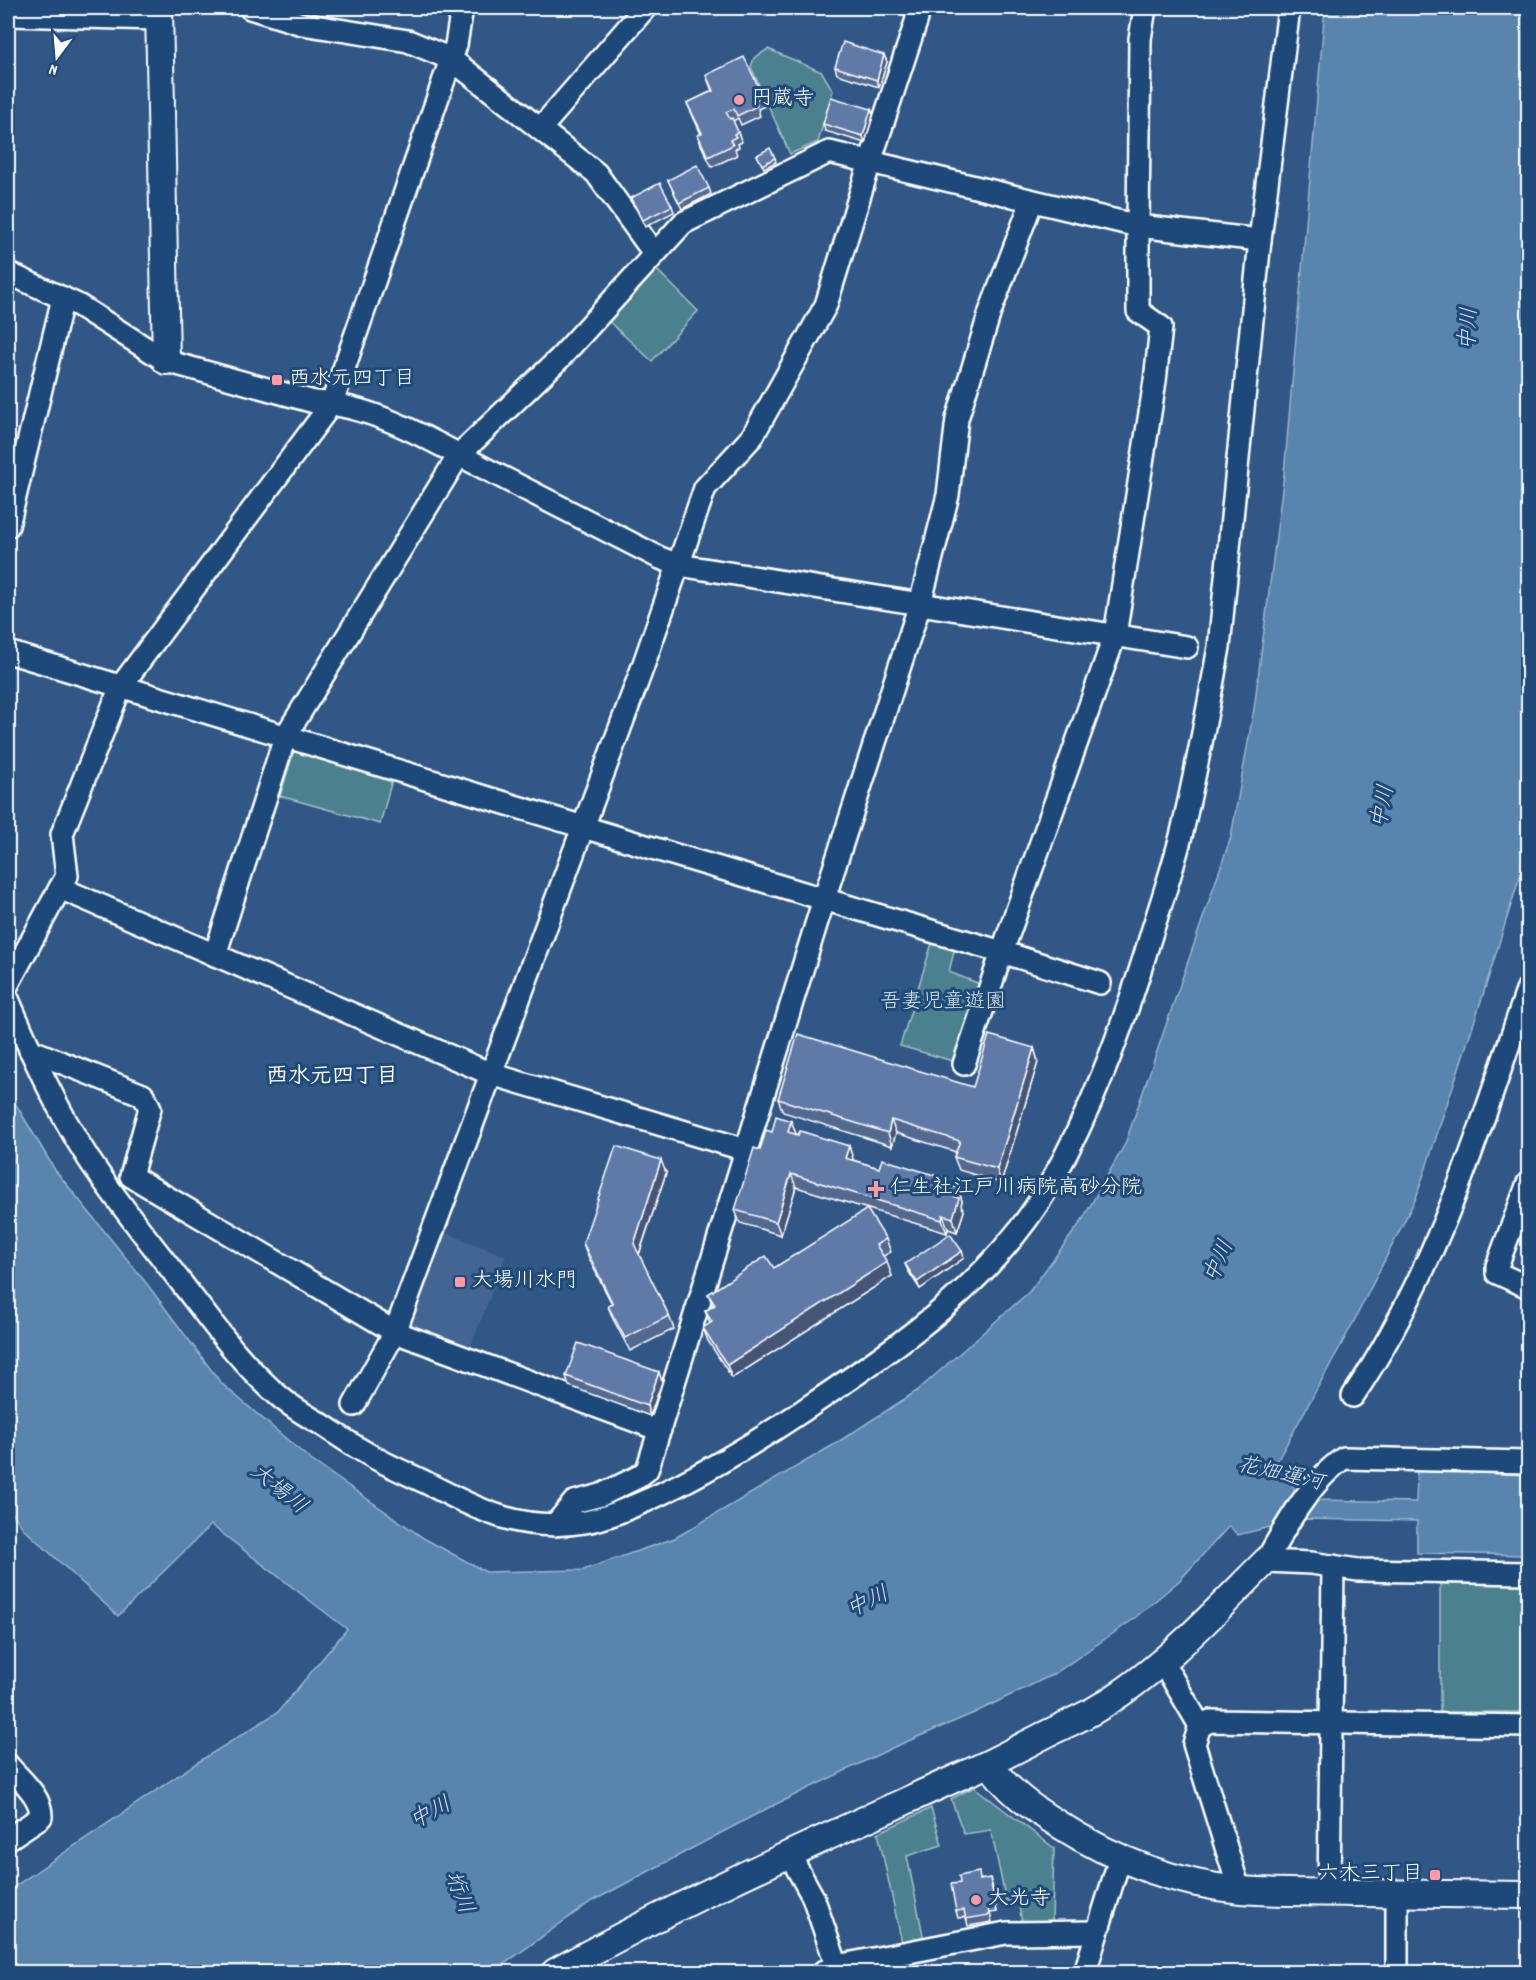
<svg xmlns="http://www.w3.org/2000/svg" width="1536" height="1980" viewBox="0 0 1536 1980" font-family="Dekko,'Klee One',sans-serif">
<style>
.built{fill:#436593}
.green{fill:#4c818e;stroke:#a6c0c6;stroke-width:1.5}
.water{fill:#5884ad;stroke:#9bb5ce;stroke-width:1.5}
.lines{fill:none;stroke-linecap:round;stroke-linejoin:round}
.minor-casing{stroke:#fff;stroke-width:26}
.tertiary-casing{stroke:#fff;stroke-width:30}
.minor{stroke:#1f4a7a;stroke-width:21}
.tertiary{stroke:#1f4a7a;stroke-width:26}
.wall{fill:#536990;stroke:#fff;stroke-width:1.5}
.shaded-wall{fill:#445576;stroke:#fff;stroke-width:1.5}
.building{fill:#617aa8;stroke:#fff;stroke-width:1.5}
.poi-dot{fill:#ff9aa2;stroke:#1f4a7a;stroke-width:2}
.labels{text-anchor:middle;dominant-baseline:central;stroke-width:6;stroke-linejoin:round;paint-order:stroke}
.poi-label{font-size:21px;fill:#fff;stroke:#1f4a7a;text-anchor:start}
.park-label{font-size:21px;fill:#d2e0e3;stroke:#1f4a7a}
.water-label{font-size:22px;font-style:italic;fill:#d5e0ea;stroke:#1f4a7a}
.neighbourhood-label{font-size:22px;font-weight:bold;fill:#fff;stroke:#1f4a7a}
</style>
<rect width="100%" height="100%" fill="#315787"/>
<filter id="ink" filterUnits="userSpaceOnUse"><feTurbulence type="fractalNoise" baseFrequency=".0167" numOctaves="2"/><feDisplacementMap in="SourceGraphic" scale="12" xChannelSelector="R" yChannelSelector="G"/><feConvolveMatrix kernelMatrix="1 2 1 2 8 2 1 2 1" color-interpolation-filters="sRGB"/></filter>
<g filter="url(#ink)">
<path class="built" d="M 444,1232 L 506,1256 L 469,1351 L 408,1328 Z"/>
<g class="green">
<path d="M 768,49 L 822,72 L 833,91 L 818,142 L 790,154 L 751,67 L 754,58 Z"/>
<path d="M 655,268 L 698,311 L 652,361 L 606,319 Z"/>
<path d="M 296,745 L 393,776 L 380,824 L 280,796 Z"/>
<path d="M 933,940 L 955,947 L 949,972 L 980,984 L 953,1061 L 900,1046 Z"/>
<path d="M 1528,1583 L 1528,1712 L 1440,1712 L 1440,1584 Z"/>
<path d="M 974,1787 L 1054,1848 L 1052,1923 L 1022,1923 L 1018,1900 L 1006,1901 L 991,1830 L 964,1834 L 951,1799 Z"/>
<path d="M 931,1808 L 942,1845 L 907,1856 L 924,1940 L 902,1943 L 878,1833 Z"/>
</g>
<path class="water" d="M 1325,8 L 1528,8 L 1528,850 L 1483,995 L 1416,1198 L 1352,1325 L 1274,1467 L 1291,1480 L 1296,1493 L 1317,1500 L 1416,1502 L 1417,1470 L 1492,1471 L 1492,1474 L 1528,1475 L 1528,1555 L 1417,1553 L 1417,1521 L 1302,1519 L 1238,1535 L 1229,1526 L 1179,1581 L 1131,1621 L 1054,1674 L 974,1713 L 894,1747 L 768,1808 L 589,1903 L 493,1972 L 8,1972 L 8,1891 L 195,1764 L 278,1712 L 347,1629 L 211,1525 L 118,1616 L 23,1528 L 8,1507 L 8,1091 L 55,1170 L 147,1284 L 221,1383 L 311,1460 L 425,1539 L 486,1572 L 583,1570 L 675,1538 L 835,1444 L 917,1391 L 1029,1292 L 1081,1222 L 1125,1144 L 1231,837 L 1254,709 L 1284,474 Z"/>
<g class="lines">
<defs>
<g id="minor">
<path d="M 250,8 L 302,24 L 408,41 L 451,59 L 596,173 L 654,253"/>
<path d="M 1145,8 L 1140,39 L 1138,226 L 1260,240"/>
<path d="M 8,15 L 158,19"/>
<path d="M 540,129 L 645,8"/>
<path d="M 8,273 L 78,305 L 166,361 L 314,402 C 377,406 433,442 488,470 C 545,499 602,528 660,558 L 679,565 L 1187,647"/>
<path d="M 8,526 L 63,298"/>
<path d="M 8,652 C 233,719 457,790 682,857 C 788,889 895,920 1002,952 L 1115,635 L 1155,381 L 1161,327 L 1138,311 L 1138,226 L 829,152 L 683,223 L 560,358 L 459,455 L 285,737 L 215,955"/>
<path d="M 60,888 L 67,876 L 62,834 L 121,686 L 332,403 L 456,45 L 462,8"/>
<path d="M 8,984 L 60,888 L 491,1074 L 746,1150"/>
<path d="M 8,999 C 31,1053 56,1108 88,1158 C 117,1202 151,1243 183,1285 C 213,1324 242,1365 280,1397 C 293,1408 307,1416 321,1424 C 335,1433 349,1443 363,1451 C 382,1463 404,1472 425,1482 C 479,1510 521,1533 585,1522 C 608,1518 629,1508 650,1499 C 704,1474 755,1443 804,1410 C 898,1346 992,1284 1050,1184 C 1091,1112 1120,1034 1145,955 C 1157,914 1172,873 1182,832 C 1196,771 1208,709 1219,647 L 1260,240 L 1289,8"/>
<path d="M 30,1050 L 143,1095 L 150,1108 L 131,1176 L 395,1332 L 660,1430"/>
<path d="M 964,1064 L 1002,952 L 1100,983"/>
<path d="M 1528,1183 L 1497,1266 L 1497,1273 L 1528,1287"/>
<path d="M 1353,1396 C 1436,1273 1480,1128 1528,988"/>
<path d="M 354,1405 L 395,1332 L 642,669 L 705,488 L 752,437 L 826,305 L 870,162 L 917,19 L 916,8"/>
<path d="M 1528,1462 L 1344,1458 C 1311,1480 1285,1527 1266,1561 L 1311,1563 L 1358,1570 L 1528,1573"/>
<path d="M 555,1525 L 574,1502 L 601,1495 L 638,1477 L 647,1470 L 824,899 L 920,604 L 948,495 L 957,419 L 990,312 L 1032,201"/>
<path d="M 1162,1661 L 1200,1726"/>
<path d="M 8,1765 C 20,1780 42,1796 41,1817 L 8,1839"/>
<path d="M 789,1854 L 813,1897 L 839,1972"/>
<path d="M 1239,1889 L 1194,1744 L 1200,1726 L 1210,1721 L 1528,1726"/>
<path d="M 1329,1893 L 1333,1566"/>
<path d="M 823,1972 L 837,1966 L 1006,1933 L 1097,1932"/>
<path d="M 1085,1972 L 1120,1858"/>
<path d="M 1397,1972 L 1397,1893"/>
</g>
<g id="tertiary">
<path d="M 159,8 L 166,361"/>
<path d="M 990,1764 C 1006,1790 1032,1808 1058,1824 C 1113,1859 1175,1884 1241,1890 C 1280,1893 1320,1892 1360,1893 C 1416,1894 1472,1894 1528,1895"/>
<path d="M 555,1972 C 687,1898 827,1837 965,1774 C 988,1765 1009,1753 1031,1742 C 1051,1731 1073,1722 1093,1711 C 1159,1673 1213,1614 1266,1561"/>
</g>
</defs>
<use href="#minor" class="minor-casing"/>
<use href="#tertiary" class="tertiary-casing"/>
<use href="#minor" class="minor"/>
<use href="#tertiary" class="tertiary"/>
</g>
<g class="wall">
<path d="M 884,55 L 887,62 L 879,87 L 837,74 L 835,67 Z"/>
<path d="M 706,75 L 763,96 L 767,105 L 758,109 L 760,116 L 741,125 L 738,118 L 733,121 L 742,142 L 738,144 L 739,147 L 735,149 L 737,155 L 712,167 L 701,145 L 698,135 L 701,134 L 687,103 L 712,91 Z"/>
<path d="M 871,109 L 873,115 L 865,143 L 825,131 L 823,124 Z"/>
<path d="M 757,155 L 775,158 L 776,162 L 764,168 Z"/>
<path d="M 668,180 L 709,188 L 711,194 L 682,209 Z"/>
<path d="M 631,198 L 672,206 L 674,212 L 645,227 Z"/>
<path d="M 1034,1048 L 1038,1062 L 1001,1183 L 959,1170 L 954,1157 L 956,1152 L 896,1133 L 892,1146 L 783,1112 L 778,1099 L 973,1087 Z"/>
<path d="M 791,1121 L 796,1134 L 849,1146 L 853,1160 L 879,1168 L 947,1179 L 949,1185 L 958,1188 L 962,1201 L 961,1205 L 964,1211 L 957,1232 L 948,1229 L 947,1233 L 796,1187 L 781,1235 L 740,1223 L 735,1210 L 760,1150 L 772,1132 Z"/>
<path d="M 666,1173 L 639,1255 L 669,1316 L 674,1329 L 630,1351 L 613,1319 L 608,1306 L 612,1304 L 588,1257 L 583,1243 Z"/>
<path d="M 886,1239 L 891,1252 L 883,1256 L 892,1276 L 732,1378 L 708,1341 L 703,1328 L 710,1324 L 705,1311 L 713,1306 L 708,1294 L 774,1268 Z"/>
<path d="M 962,1251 L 964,1258 L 920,1289 L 908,1271 L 905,1264 Z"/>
<path d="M 566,1376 L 662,1382 L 650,1416 L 569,1386 Z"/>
<path d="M 981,1879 L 992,1885 L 997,1912 L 990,1913 L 992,1922 L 968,1926 L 966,1917 L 958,1918 L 956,1911 Z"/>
</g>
<g class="shaded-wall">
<path d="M 884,55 L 887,62 L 879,87 L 877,80 Z"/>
<path d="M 871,109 L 873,115 L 865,143 L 863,136 Z"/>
<path d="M 1034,1048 L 1038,1062 L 1001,1183 L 997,1169 Z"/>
<path d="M 891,1120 L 896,1133 L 892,1146 L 888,1133 Z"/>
<path d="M 791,1121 L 796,1134 L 793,1145 L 788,1132 Z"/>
<path d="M 849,1146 L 853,1159 L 850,1171 L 845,1158 Z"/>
<path d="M 661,1160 L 666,1173 L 638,1257 L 634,1244 Z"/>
<path d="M 791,1174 L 796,1187 L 781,1235 L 776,1222 Z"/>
<path d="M 958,1188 L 962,1201 L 961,1205 L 964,1211 L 957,1232 L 953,1218 L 955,1197 Z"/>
<path d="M 943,1215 L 948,1229 L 947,1233 L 942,1220 Z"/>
<path d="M 962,1251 L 964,1258 L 920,1289 L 917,1282 Z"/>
<path d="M 887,1262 L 892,1276 L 732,1378 L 727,1365 Z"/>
<path d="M 659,1372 L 662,1382 L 650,1416 L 647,1406 Z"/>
<path d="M 990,1878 L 992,1885 L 997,1912 L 995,1905 Z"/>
</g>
<g class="building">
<path d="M 843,42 L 884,55 L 877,80 L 835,67 Z"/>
<path d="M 744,57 L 763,96 L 754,100 L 757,106 L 737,116 L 734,109 L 726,112 L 730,119 L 732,118 L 738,132 L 734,134 L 736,137 L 730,140 L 733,145 L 708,157 L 698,135 L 702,133 L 687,103 L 713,91 L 706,75 Z"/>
<path d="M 831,97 L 871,109 L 863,136 L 823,124 Z"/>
<path d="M 770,148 L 775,158 L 762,165 L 757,155 Z"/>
<path d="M 697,165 L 709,188 L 679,203 L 668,180 Z"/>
<path d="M 660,183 L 672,206 L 643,220 L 631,198 Z"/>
<path d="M 798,1034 L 973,1087 L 989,1035 L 1034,1048 L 997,1169 L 954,1157 L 960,1141 L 891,1120 L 888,1133 L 778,1099 Z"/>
<path d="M 776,1116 L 791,1121 L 788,1132 L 798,1135 L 800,1131 L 849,1146 L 845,1158 L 879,1168 L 882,1159 L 947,1179 L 945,1184 L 958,1188 L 955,1197 L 959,1198 L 953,1218 L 943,1215 L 942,1220 L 791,1174 L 776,1222 L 735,1210 L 754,1148 L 760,1150 L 766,1130 L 772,1132 Z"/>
<path d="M 616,1146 L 661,1160 L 634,1244 L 669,1316 L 625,1338 L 608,1306 L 613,1304 L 583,1243 Z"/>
<path d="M 867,1209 L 886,1239 L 876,1245 L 887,1262 L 727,1365 L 703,1328 L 712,1322 L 705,1311 L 715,1305 L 708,1294 L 766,1256 L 774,1268 Z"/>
<path d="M 950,1234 L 962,1251 L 917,1282 L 905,1264 Z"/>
<path d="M 578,1343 L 659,1372 L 647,1406 L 566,1376 Z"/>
<path d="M 979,1872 L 980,1880 L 990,1878 L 995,1905 L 988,1907 L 989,1915 L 966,1919 L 964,1910 L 956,1911 L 951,1884 L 960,1883 L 959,1876 Z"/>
</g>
</g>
<g class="poi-dot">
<circle cx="739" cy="100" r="6"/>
<rect x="271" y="374" width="12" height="12" rx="3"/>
<path d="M873 1180h6v6h6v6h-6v6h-6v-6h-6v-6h6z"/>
<rect x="454" y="1276" width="12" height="12" rx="3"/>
<rect x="1429" y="1869" width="12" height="12" rx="3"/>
<circle cx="976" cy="1900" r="6"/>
</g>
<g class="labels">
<g class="poi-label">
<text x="751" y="100">円蔵寺</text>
<text x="289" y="380">西水元四丁目</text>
<text x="890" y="1189">仁生社江戸川病院高砂分院</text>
<text x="472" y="1282">大場川水門</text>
<text x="1423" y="1875" text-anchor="end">六木三丁目</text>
<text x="988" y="1900">大光寺</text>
</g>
<g class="park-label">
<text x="943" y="1003">吾妻児童遊園</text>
</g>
<g class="water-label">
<text transform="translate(1470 329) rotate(-87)">中川</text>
<text transform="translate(1384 807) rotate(-79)">中川</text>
<text transform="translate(1220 1262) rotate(-66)">中川</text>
<text transform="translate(1280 1475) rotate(13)">花畑運河</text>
<text transform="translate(278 1490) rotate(39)">大場川</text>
<text transform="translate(868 1603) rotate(-25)">中川</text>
<text transform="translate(431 1814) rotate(-28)">中川</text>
<text transform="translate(458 1893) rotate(69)">垳川</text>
</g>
<g class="neighbourhood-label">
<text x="332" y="1077">西水元四丁目</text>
</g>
</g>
<rect width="1536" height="1980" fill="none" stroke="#1f4a7a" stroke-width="30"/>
<rect x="15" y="15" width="1506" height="1950" fill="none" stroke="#fff" stroke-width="2" filter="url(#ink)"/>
<g transform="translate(57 57) rotate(196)" stroke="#1f4a7a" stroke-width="4.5" paint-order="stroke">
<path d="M0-4.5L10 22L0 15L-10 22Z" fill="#ffffff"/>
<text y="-9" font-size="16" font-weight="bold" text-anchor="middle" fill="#ffffff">N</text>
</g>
</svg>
